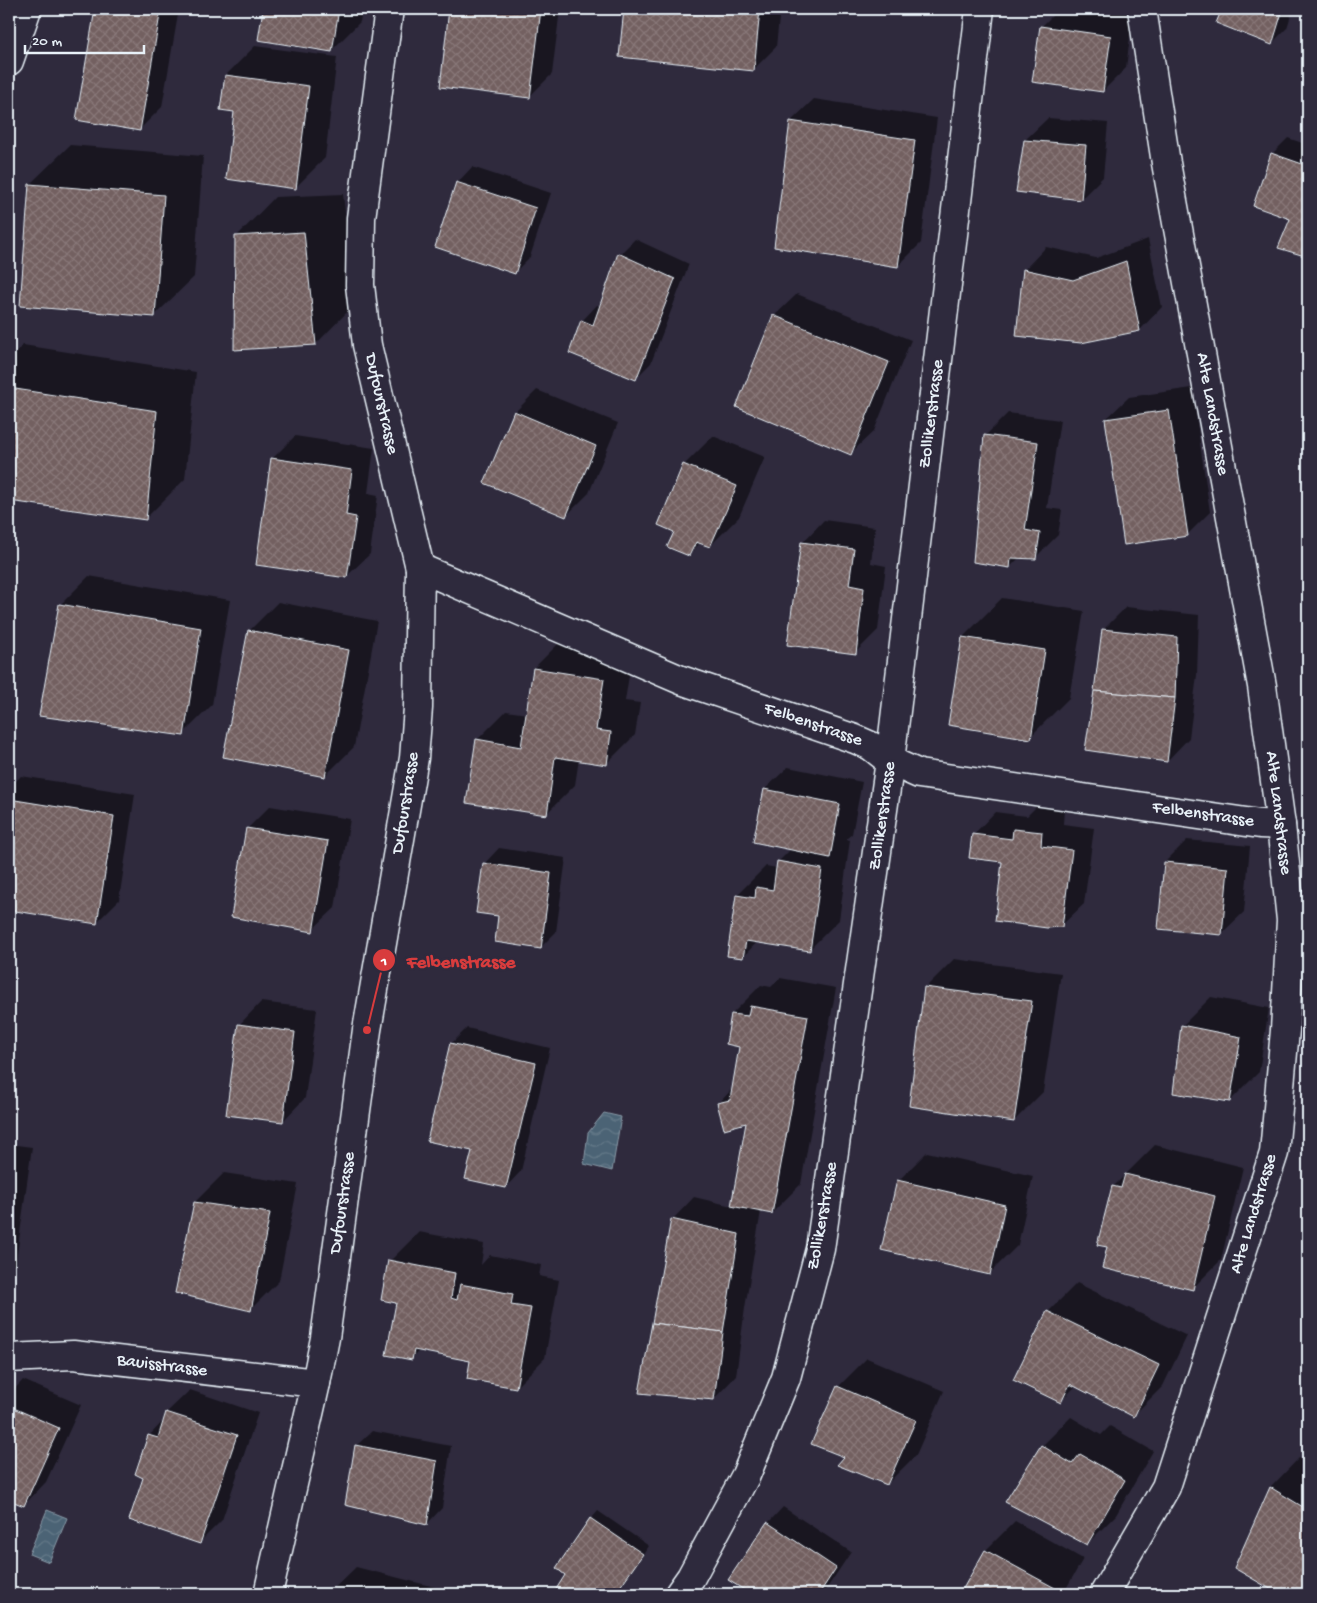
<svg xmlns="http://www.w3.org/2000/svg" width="1317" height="1603" viewBox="0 0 1317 1603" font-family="'Gochi Hand',sans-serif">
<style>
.water{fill:url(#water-waves);stroke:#8a9ca9}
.shadow{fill:#0007}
.building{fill:url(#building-cross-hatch);stroke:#e8f1f8}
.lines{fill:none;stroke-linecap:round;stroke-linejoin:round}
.minor-casing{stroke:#e8f1f8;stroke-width:31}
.major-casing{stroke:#e8f1f8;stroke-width:31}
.minor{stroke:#2f2a3d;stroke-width:28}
.major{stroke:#2f2a3d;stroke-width:28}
.labels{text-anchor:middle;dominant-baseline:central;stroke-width:5;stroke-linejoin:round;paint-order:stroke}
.street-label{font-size:18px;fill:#e8f1f8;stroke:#2f2a3d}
.leader{fill:none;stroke:#d83c3d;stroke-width:2}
.callout-dot{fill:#d83c3d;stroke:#2f2a3d;stroke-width:2}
.mark-label{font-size:15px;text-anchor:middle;font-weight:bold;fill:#fff}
.callout-label{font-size:19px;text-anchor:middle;font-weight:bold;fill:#d83c3d;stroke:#2f2a3d;stroke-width:5;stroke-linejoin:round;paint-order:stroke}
</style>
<defs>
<pattern id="water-waves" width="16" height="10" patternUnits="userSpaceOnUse" patternTransform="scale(1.25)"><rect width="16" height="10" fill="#4b6375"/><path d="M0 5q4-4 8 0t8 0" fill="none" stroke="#657a89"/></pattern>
<pattern id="building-cross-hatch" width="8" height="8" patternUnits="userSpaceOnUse" patternTransform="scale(1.25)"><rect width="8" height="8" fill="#736060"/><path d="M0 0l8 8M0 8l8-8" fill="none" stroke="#877778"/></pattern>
</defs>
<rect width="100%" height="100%" fill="#2f2a3d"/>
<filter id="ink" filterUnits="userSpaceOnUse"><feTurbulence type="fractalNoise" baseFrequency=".02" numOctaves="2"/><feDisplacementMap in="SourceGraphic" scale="10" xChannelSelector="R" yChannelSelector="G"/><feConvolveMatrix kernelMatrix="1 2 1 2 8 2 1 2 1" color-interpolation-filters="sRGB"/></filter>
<g filter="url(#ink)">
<g class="water">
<path d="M 604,1113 L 621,1117 L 612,1171 L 584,1164 L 588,1133 Z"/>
<path d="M 47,1510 L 67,1518 L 49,1562 L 29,1554 Z"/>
</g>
<g class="shadow">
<path d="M 96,9 L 179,9 L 162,107 L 139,130 L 77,119 Z"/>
<path d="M 264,9 L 362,9 L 360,22 L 331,51 L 260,39 Z"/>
<path d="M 451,9 L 560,9 L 552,74 L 529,97 L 441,86 Z"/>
<path d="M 625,9 L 780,9 L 776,47 L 753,70 L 621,56 Z"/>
<path d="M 1059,9 L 1096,9 L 1133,14 L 1126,68 L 1103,91 L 1041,27 Z"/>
<path d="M 1223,9 L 1293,9 L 1287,28 L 1272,43 L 1218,22 Z"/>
<path d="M 255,46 L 337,57 L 325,158 L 296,187 L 236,111 L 226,75 Z"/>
<path d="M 814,99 L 937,118 L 921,243 L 898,266 L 791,121 Z"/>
<path d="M 1048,118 L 1108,123 L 1103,177 L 1081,199 L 1025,140 Z"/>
<path d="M 1288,138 L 1308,145 L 1308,256 L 1280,248 L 1292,218 L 1272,154 Z"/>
<path d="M 70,145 L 203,156 L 194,277 L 154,316 L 30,184 Z"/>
<path d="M 472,167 L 551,193 L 530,257 L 515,272 L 457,183 Z"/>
<path d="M 343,194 L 355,304 L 316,344 L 236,237 L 275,197 Z"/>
<path d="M 635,239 L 689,264 L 651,363 L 636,378 L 582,321 L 597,305 L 601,307 L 620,254 Z"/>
<path d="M 1148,239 L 1162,307 L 1140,330 L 1024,270 L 1046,247 L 1096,258 Z"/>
<path d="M 797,294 L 911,340 L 874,431 L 851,453 L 774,316 Z"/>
<path d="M 23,345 L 196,372 L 185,479 L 146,518 L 9,499 L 9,359 Z"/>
<path d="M 1192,388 L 1210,512 L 1187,535 L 1106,419 L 1129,397 Z"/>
<path d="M 537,390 L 618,423 L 589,493 L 566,516 L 515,412 Z"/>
<path d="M 1008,413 L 1060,420 L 1047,508 L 1062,510 L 1058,535 L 1035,558 L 1020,557 L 1010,567 L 986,435 Z"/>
<path d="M 295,436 L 374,448 L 368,493 L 378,495 L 370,554 L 347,576 L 272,459 Z"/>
<path d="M 713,436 L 765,457 L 739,517 L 710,546 L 701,542 L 689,555 L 675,531 L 660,525 L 684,465 Z"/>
<path d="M 824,520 L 875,527 L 871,563 L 886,566 L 878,630 L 856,652 L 802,543 Z"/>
<path d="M 89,576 L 230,600 L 212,705 L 183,734 L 60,605 Z"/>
<path d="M 1002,598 L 1084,611 L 1069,698 L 1030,737 L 963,637 Z"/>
<path d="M 278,602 L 377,621 L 354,747 L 325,776 L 249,631 Z"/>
<path d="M 1126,607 L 1199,615 L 1197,675 L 1189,738 L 1167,761 L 1103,630 Z"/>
<path d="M 563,639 L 633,650 L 625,701 L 640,703 L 635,735 L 606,764 L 579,759 L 575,785 L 546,814 L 477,740 L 506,711 L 528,714 L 534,668 Z"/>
<path d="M 788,767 L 862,782 L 852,834 L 846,839 L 850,840 L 839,920 L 810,949 L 758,941 L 743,957 L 737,895 L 766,866 L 777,868 L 778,862 L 791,849 L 765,789 Z"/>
<path d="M 21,776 L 135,794 L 119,900 L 96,923 L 9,909 L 9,788 Z"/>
<path d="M 270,806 L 350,819 L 335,908 L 312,930 L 232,916 L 248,828 Z"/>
<path d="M 1036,807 L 1064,810 L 1063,824 L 1094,828 L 1084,904 L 1061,926 L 1004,861 L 973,835 L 995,812 L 1027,816 Z"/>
<path d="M 1187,840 L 1250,846 L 1244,912 L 1221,934 L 1165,862 Z"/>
<path d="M 499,848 L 566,858 L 556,932 L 541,947 L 500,915 L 484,864 Z"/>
<path d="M 954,959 L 1061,973 L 1043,1092 L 1014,1121 L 925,988 Z"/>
<path d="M 780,978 L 836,988 L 801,1184 L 772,1213 L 761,1211 L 745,1308 L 736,1376 L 714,1399 L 672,1220 L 694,1197 L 732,1206 L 748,1122 L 719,1103 L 733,1088 L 741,1046 L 727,1043 L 732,1014 L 761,985 L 771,987 Z"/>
<path d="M 1211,997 L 1269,1008 L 1259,1072 L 1230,1101 L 1182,1026 Z"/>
<path d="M 261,1002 L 317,1009 L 305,1098 L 283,1121 L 239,1025 Z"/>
<path d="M 467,1028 L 550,1048 L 521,1171 L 506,1187 L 474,1150 L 451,1044 Z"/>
<path d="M 9,1144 L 32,1147 L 16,1262 L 9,1269 L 9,1191 L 13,1164 L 10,1163 L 9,1174 Z"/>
<path d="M 1155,1145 L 1243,1167 L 1221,1260 L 1192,1289 L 1108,1246 L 1113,1187 Z"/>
<path d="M 927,1152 L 1033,1176 L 1018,1245 L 989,1274 L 898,1181 Z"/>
<path d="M 224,1173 L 298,1184 L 279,1281 L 250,1310 L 195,1202 Z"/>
<path d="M 419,1232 L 484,1244 L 481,1265 L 490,1255 L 541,1265 L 539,1276 L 559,1280 L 545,1358 L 516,1387 L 472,1360 L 420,1350 L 412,1358 L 397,1302 L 390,1261 Z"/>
<path d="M 1077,1283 L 1187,1336 L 1163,1386 L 1134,1415 L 1076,1386 L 1060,1402 L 1048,1312 Z"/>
<path d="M 867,1358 L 944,1391 L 916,1455 L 887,1484 L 846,1457 L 838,1387 Z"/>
<path d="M 23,1380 L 81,1405 L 46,1482 L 24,1505 L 9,1499 L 9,1395 Z"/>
<path d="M 190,1390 L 258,1413 L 222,1520 L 200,1542 L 145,1477 L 149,1436 L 165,1419 L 167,1412 Z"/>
<path d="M 1071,1417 L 1101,1435 L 1110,1426 L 1153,1451 L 1116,1515 L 1087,1544 L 1042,1446 Z"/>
<path d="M 372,1431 L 451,1446 L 442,1508 L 427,1524 L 356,1446 Z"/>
<path d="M 1299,1458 L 1308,1464 L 1308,1594 L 1281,1594 L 1236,1568 L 1271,1487 Z"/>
<path d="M 783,1507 L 851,1552 L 823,1594 L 753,1594 L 730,1579 L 768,1523 Z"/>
<path d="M 598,1511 L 649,1546 L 616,1594 L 554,1594 L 567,1575 L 557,1568 L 591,1519 Z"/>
<path d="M 1015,1521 L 1083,1559 L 1063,1594 L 961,1594 L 986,1550 Z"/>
<path d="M 356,1567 L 462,1594 L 328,1594 Z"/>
</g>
<g class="building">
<path d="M 95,9 L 161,9 L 140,131 L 76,120 Z"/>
<path d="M 263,9 L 339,9 L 332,52 L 258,40 Z"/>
<path d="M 449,9 L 541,9 L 530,98 L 440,87 Z"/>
<path d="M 624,9 L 760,9 L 754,71 L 619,57 Z"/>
<path d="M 1222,9 L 1283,9 L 1272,45 L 1216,23 Z"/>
<path d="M 1040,26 L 1111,36 L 1103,92 L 1032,82 Z"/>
<path d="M 225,75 L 309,86 L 296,189 L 226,179 L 234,112 L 220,110 Z"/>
<path d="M 790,121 L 915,140 L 898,267 L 774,247 Z"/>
<path d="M 1024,140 L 1086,145 L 1081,200 L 1016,192 Z"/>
<path d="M 1271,153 L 1308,166 L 1308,257 L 1278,248 L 1290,219 L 1253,206 Z"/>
<path d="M 456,182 L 536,208 L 515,274 L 435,247 Z"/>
<path d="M 29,184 L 164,195 L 155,317 L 20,306 Z"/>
<path d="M 304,232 L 316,345 L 234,350 L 235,236 Z"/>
<path d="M 618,253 L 675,279 L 636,380 L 569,353 L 581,320 L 593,325 Z"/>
<path d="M 1126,261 L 1140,331 L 1081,343 L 1016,336 L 1023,269 L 1073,280 Z"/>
<path d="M 773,315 L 889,362 L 851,455 L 736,407 Z"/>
<path d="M 9,388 L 157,411 L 146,520 L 9,501 Z"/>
<path d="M 1169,410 L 1188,536 L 1124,545 L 1105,419 Z"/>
<path d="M 514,411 L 596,446 L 566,517 L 484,483 Z"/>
<path d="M 984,435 L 1038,442 L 1025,530 L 1040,533 L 1036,559 L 1011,558 L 1010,568 L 973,562 Z"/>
<path d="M 271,458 L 352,470 L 346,515 L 356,517 L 347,578 L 256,565 Z"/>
<path d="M 683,464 L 737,486 L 710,547 L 696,542 L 689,556 L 667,547 L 674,532 L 658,525 Z"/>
<path d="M 801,542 L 854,549 L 849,585 L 864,588 L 856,654 L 787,645 Z"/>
<path d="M 59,604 L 201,628 L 184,736 L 39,716 Z"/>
<path d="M 1102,629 L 1177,637 L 1175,698 L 1094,691 Z"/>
<path d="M 248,630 L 349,650 L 325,777 L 223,757 Z"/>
<path d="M 962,637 L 1045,650 L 1031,739 L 948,725 Z"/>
<path d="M 533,668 L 604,679 L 596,730 L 611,732 L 607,765 L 555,757 L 547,815 L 466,803 L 476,739 L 521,747 Z"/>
<path d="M 1094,691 L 1175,698 L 1167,762 L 1085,750 Z"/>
<path d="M 764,789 L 840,804 L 830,858 L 753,842 Z"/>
<path d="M 9,799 L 114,816 L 97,924 L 9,910 Z"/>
<path d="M 246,828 L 328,841 L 313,932 L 231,917 Z"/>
<path d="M 1013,829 L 1042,832 L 1041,846 L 1072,850 L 1062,927 L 1047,928 L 995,921 L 1002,862 L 969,858 L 972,834 L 1012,839 Z"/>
<path d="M 777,861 L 822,869 L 810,951 L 746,941 L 743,958 L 727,956 L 736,895 L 755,898 L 756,887 L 773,890 Z"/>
<path d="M 1164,862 L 1228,868 L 1222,935 L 1158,929 Z"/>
<path d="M 483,863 L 551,873 L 541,949 L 495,942 L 498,916 L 476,913 Z"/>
<path d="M 924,987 L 1032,1001 L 1014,1122 L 909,1106 Z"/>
<path d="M 750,1006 L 808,1016 L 772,1214 L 731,1206 L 746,1123 L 724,1129 L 717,1103 L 730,1100 L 739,1047 L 726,1044 L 731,1014 L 748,1016 Z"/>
<path d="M 238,1024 L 295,1032 L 283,1122 L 226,1115 Z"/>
<path d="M 1181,1025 L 1241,1037 L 1230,1102 L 1173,1093 Z"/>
<path d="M 450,1043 L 536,1063 L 506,1188 L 465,1179 L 472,1151 L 427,1141 Z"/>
<path d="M 1125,1174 L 1215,1196 L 1193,1290 L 1102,1268 L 1107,1247 L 1097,1245 L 1112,1186 L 1121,1188 Z"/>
<path d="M 897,1180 L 1005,1205 L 990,1275 L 881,1250 Z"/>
<path d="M 194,1202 L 270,1213 L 251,1311 L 175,1293 Z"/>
<path d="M 671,1219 L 739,1234 L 723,1332 L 652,1323 Z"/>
<path d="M 388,1260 L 455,1273 L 451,1298 L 457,1300 L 460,1284 L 513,1294 L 511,1305 L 531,1308 L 516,1388 L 467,1379 L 470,1361 L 414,1350 L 412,1360 L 386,1355 L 396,1303 L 381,1300 Z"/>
<path d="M 1047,1311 L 1159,1365 L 1134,1417 L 1070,1384 L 1061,1403 L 1013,1380 Z"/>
<path d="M 652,1323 L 723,1332 L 714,1400 L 639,1393 Z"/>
<path d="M 837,1386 L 916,1420 L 887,1485 L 837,1465 L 844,1457 L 811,1444 Z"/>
<path d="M 9,1406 L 59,1428 L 24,1506 L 9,1500 Z"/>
<path d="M 166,1412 L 237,1435 L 200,1544 L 129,1520 L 143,1478 L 135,1474 L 148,1435 L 158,1438 Z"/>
<path d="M 355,1445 L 437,1461 L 427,1525 L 345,1505 Z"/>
<path d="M 1041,1445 L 1072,1464 L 1080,1454 L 1125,1480 L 1087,1545 L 1005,1502 Z"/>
<path d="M 1270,1487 L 1308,1510 L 1308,1594 L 1279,1594 L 1234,1568 Z"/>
<path d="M 590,1518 L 643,1554 L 615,1594 L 553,1594 L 565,1575 L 556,1568 Z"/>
<path d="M 767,1522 L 836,1568 L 819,1594 L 751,1594 L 728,1580 Z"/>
<path d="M 985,1550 L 1055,1588 L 1052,1594 L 960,1594 Z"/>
</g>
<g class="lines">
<defs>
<g id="minor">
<path d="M 9,61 L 27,9"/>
<path d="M 420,568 L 681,680 L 855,739 L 871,746 L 890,761 L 919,774 L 1260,824 L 1281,825"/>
<path d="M 9,1358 L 73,1355 L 316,1383"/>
<path d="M 679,1594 L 691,1577 L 746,1475 L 786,1378 L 820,1249 L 890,761 L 980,9"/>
<path d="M 1104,1594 L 1166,1487 L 1274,1153 L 1285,1030 L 1291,920 L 1281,825 L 1262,686 L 1166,163 L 1142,9"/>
</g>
<path id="major" d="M 268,1594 L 316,1383 L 325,1338 L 367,1030 L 414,758 L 418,708 L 420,568 L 367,345 L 360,285 L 361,218 L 389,9"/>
</defs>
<use href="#minor" class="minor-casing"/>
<use href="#major" class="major-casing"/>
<use href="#minor" class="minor"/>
<use href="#major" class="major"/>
</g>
</g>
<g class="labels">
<g class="street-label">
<text transform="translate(381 404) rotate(77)">Dufourstrasse</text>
<text transform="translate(932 414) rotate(-83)">Zollikerstrasse</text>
<text transform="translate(1212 414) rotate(80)">Alte Landstrasse</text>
<text transform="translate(813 725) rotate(19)">Felbenstrasse</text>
<text transform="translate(406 803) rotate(-81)">Dufourstrasse</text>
<text transform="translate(1278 813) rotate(83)">Alte Landstrasse</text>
<text transform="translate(1203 815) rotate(8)">Felbenstrasse</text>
<text transform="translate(883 816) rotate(-82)">Zollikerstrasse</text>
<text transform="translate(343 1203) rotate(-82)">Dufourstrasse</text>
<text transform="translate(1254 1214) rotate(-73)">Alte Landstrasse</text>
<text transform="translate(823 1216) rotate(-80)">Zollikerstrasse</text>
<text transform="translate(162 1366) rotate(7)">Bauisstrasse</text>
</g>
</g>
<path class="leader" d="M367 1030L384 960"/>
<g class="callout-dot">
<circle cx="367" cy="1030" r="5"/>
<circle cx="384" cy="960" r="12"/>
</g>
<g class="mark-label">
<text x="384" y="965">1</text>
</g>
<g class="callout-label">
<text x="461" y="967">Felbenstrasse</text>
</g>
<rect width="1317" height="1603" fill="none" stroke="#2f2a3d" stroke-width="30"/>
<rect x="15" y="15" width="1287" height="1573" fill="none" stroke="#e8f1f8" stroke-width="2" filter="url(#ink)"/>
<path d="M25 45v8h119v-8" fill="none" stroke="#e8f1f8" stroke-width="2.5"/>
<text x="32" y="45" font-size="15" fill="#e8f1f8" stroke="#2f2a3d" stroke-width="4" paint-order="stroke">20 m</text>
</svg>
